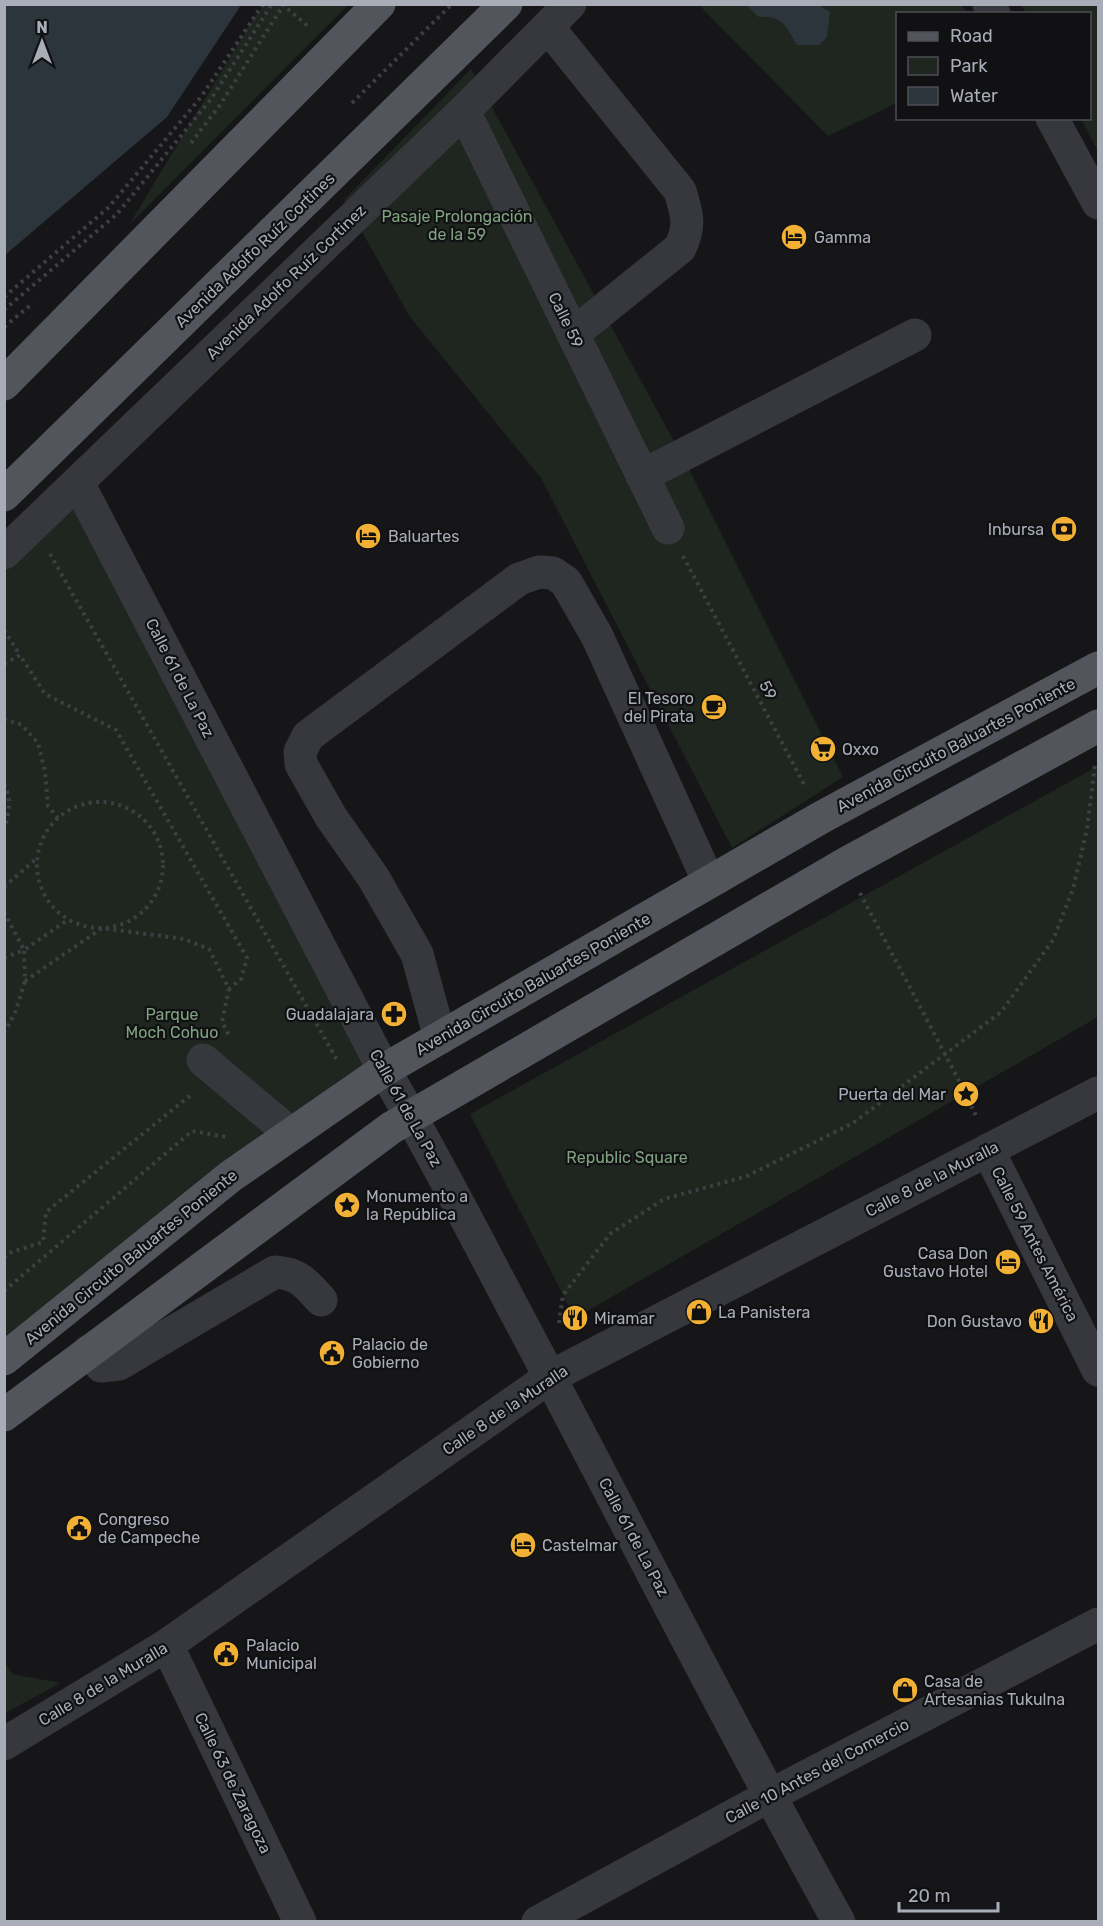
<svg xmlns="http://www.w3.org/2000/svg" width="1103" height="1926" viewBox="0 0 1103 1926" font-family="Rubik,sans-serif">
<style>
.green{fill:#1e261f}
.water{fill:#2c353c}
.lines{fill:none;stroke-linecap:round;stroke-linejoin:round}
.path{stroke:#3d3f44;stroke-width:4;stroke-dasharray:3 4.5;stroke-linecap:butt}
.minor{stroke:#37383d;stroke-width:33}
.major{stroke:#53555c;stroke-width:33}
.labels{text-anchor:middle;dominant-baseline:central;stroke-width:4.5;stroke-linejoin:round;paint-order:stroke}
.park-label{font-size:16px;fill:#7fa381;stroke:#111113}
.poi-label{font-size:16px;fill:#a8adb8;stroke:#111113;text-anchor:start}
.street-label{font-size:16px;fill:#a8adb8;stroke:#111113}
</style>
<rect width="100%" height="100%" fill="#161618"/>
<g class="green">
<path d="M 961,4 L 967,13 L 898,14 L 897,103 L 828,136 L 699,5 Z"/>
<path d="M 264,5 L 348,5 L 129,225 L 253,19 Z"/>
<path d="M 1021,5 L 1098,5 L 1098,151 L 1081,119 L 1090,118 L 1090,14 L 1026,13 Z"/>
<path d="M 471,69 L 688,467 L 843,777 L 732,848 L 541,478 L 410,317 L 344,200 Z"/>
<path d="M 78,483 L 384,1070 L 5,1367 L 5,553 Z"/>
<path d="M 1098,766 L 1098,1017 L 575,1318 L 470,1114 Z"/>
<path d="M 5,1662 L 12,1674 L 61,1683 L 5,1713 Z"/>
</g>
<g class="water">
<path d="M 5,4 L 241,5 L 167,117 L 5,255 Z"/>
<path d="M 748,5 L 818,5 L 830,12 L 827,37 L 819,45 L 797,45 C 787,27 782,15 759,17 L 749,8 Z"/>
</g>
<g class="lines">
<g class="path">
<path d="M 282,4 L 309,27 L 308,28"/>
<path d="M 352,103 L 452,4"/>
<path d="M 191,143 L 220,105 L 284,4"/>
<path d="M 4,297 L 109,207 L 201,97 L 263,4"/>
<path d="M 4,310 L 117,214 L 211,99 L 272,4"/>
<path d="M 4,327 L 33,303"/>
<path d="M 50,554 L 337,1060 L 336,1061"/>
<path d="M 683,556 L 806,788"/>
<path d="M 4,630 L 20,655"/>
<path d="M 4,664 L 20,655 L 45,694 L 116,730 L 247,958 L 241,979 L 229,989"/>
<path d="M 4,719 L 22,725 L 38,743 L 45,771 L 48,806 L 58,818"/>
<path d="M 4,784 C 12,799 9,814 4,830"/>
<circle cx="100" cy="865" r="63"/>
<path d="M 4,887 L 36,859"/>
<path d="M 860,893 L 966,1094 L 977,1118"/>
<path d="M 4,912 L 24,950 L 69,919"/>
<path d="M 4,958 L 24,950 L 25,981 L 102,928 L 184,939 L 209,949 L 229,989 L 222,1022 L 230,1037"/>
<path d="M 4,1033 L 15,1013 L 25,981"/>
<path d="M 4,1258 L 9,1253 L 43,1242 L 46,1212 L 192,1094"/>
<path d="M 4,1291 L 192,1131 L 227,1137"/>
<path d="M 559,1323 L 563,1295 L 610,1234 L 664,1199 L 747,1176 L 853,1123 L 1001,1012 L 1053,940 L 1073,889 L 1087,829 L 1095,764"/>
</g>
<g class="minor">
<path d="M 989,4 L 994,14"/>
<path d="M 548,27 L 680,191 C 687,214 691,225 680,248 L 573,334"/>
<path d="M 464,111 L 668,528"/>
<path d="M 1052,118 L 1098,203"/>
<path d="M 642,476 L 915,335"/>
<path d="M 78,483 L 384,1070 C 431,1149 473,1232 516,1313 C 624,1516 727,1721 839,1922"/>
<path d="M 4,553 L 464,111 L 570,4"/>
<path d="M 440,1038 L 417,954 L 373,877 L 331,817 L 301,764 L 300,752 L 308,736 L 519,579 L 539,572 L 553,573 L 566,582 L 597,636 L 709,882"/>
<path d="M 203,1060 L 291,1134"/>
<path d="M 988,1150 L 1098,1370"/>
<path d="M 89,1351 L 101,1366 L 119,1364 L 275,1272 C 300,1274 305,1283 321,1300"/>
<path d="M 167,1645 L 300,1922"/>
<path d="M 4,1744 L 167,1645 L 550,1377 L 1098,1093"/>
<path d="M 538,1922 L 769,1796 L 1098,1624"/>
</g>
<g class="major">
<path d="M 4,384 L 379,4"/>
<path d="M 4,495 L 506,4"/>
<path d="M 4,1359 L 231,1176 L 384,1070 L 822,817 L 1098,668"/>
<path d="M 4,1415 L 391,1128 L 845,864 L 1098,726"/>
</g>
</g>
<defs>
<symbol id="hotel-disc" viewBox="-11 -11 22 22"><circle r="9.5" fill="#f2b134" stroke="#111113"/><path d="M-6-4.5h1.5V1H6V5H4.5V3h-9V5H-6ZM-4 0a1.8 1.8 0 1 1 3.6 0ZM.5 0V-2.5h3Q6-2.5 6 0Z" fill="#111"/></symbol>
<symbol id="bank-disc" viewBox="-11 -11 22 22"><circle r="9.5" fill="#f2b134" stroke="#111113"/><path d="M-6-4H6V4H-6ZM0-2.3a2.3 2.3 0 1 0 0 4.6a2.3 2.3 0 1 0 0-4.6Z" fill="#111"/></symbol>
<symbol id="cafe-disc" viewBox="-11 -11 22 22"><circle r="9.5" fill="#f2b134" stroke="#111113"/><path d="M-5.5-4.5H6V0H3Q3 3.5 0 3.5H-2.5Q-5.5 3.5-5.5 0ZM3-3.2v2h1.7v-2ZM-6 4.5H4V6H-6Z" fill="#111"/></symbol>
<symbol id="supermarket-disc" viewBox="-11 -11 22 22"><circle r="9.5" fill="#f2b134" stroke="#111113"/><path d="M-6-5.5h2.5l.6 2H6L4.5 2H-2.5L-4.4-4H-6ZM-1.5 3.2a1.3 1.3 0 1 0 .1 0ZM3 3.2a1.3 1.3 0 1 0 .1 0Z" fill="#111"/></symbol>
<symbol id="pharmacy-disc" viewBox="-11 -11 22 22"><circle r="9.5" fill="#f2b134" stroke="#111113"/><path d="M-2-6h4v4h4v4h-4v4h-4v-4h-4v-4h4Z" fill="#111"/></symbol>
<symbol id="sight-disc" viewBox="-11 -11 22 22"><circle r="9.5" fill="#f2b134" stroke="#111113"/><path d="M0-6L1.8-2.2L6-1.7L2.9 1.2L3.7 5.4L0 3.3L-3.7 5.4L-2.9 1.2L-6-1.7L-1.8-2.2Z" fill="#111"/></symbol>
<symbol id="shop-disc" viewBox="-11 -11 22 22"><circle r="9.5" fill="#f2b134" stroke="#111113"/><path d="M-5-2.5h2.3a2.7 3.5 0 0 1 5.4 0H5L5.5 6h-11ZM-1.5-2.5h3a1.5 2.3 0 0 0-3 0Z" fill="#111"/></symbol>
<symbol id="restaurant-disc" viewBox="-11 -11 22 22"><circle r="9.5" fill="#f2b134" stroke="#111113"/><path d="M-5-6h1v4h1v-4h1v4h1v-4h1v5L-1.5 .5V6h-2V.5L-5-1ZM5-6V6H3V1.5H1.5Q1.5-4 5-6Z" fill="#111"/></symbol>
<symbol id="civic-disc" viewBox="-11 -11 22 22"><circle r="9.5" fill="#f2b134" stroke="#111113"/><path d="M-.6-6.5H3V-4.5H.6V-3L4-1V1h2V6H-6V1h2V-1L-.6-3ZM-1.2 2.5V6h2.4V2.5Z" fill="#111"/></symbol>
</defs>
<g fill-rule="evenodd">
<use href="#hotel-disc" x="779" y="222" width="30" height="30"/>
<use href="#bank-disc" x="1049" y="514" width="30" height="30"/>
<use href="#hotel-disc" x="353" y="521" width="30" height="30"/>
<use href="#cafe-disc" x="699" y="692" width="30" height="30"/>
<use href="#supermarket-disc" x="808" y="734" width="30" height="30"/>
<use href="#pharmacy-disc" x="379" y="999" width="30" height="30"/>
<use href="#sight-disc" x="951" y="1079" width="30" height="30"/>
<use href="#sight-disc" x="332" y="1190" width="30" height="30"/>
<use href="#hotel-disc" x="993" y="1247" width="30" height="30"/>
<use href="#shop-disc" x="684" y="1297" width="30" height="30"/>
<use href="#restaurant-disc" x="560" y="1303" width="30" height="30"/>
<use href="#restaurant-disc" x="1026" y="1306" width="30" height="30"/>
<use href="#civic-disc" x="317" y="1338" width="30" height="30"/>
<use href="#civic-disc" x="64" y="1513" width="30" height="30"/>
<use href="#hotel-disc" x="508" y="1530" width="30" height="30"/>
<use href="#civic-disc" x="211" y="1639" width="30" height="30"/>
<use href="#shop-disc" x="890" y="1675" width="30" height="30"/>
</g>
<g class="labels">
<g class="park-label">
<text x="457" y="216">Pasaje Prolongación<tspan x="457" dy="18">de la 59</tspan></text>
<text x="172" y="1014">Parque<tspan x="172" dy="18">Moch Cohuo</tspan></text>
<text x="627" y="1157">Republic Square</text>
</g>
<g class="poi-label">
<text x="814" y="237">Gamma</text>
<text x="1044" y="529" text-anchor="end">Inbursa</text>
<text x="388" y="536">Baluartes</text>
<text x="694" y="698" text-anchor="end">El Tesoro<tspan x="694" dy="18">del Pirata</tspan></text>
<text x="842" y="749">Oxxo</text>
<text x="374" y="1014" text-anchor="end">Guadalajara</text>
<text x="946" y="1094" text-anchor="end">Puerta del Mar</text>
<text x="366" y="1196">Monumento a<tspan x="366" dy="18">la República</tspan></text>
<text x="988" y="1253" text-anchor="end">Casa Don<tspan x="988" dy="18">Gustavo Hotel</tspan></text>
<text x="718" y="1312">La Panistera</text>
<text x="594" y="1318">Miramar</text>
<text x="1022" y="1321" text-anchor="end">Don Gustavo</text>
<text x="352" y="1344">Palacio de<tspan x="352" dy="18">Gobierno</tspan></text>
<text x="98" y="1519">Congreso<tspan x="98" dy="18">de Campeche</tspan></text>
<text x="542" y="1545">Castelmar</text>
<text x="246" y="1645">Palacio<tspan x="246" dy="18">Municipal</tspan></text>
<text x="924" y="1681">Casa de<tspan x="924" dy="18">Artesanias Tukulna</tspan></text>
</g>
<g class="street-label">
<text transform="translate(255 250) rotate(-44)">Avenida Adolfo Ruíz Cortines</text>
<text transform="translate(286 282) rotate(-44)">Avenida Adolfo Ruíz Cortinez</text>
<text transform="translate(566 320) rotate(64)">Calle 59</text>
<text transform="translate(180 678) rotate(63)">Calle 61 de La Paz</text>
<text transform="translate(768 690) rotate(62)">59</text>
<text transform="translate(956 745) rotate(-28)">Avenida Circuito Baluartes Poniente</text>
<text transform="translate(533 984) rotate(-30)">Avenida Circuito Baluartes Poniente</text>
<text transform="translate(406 1108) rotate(61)">Calle 61 de La Paz</text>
<text transform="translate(932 1179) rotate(-27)">Calle 8 de la Muralla</text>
<text transform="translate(1035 1244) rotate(63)">Calle 59 Antes América</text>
<text transform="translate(131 1257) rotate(-39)">Avenida Circuito Baluartes Poniente</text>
<text transform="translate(505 1410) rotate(-34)">Calle 8 de la Muralla</text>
<text transform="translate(634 1537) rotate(62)">Calle 61 de La Paz</text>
<text transform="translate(103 1684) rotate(-31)">Calle 8 de la Muralla</text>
<text transform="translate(817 1771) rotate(-28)">Calle 10 Antes del Comercio</text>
<text transform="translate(233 1783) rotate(64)">Calle 63 de Zaragoza</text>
</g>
</g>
<rect width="1103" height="1926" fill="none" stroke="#a8adb8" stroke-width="12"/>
<rect x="896" y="12" width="195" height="108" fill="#111113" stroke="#4d4f55" stroke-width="1.5"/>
<rect x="908" y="32" width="30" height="9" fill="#53555c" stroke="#4d4f55" stroke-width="1.5"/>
<text x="950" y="42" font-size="18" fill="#a8adb8">Road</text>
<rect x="908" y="57" width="30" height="18" fill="#1e261f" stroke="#4d4f55" stroke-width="1.5"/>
<text x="950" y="72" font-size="18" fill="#a8adb8">Park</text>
<rect x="908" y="87" width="30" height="18" fill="#2c353c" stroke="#4d4f55" stroke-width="1.5"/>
<text x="950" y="102" font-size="18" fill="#a8adb8">Water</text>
<g transform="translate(42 42)" stroke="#111113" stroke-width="4.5" paint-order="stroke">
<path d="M0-4.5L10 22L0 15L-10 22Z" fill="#a8adb8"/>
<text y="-9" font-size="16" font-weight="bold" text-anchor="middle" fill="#a8adb8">N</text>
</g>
<path d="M899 1902v9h99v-9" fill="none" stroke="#a8adb8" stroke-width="3"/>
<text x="908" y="1902" font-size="18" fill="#a8adb8" stroke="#111113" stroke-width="4.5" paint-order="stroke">20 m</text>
</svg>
